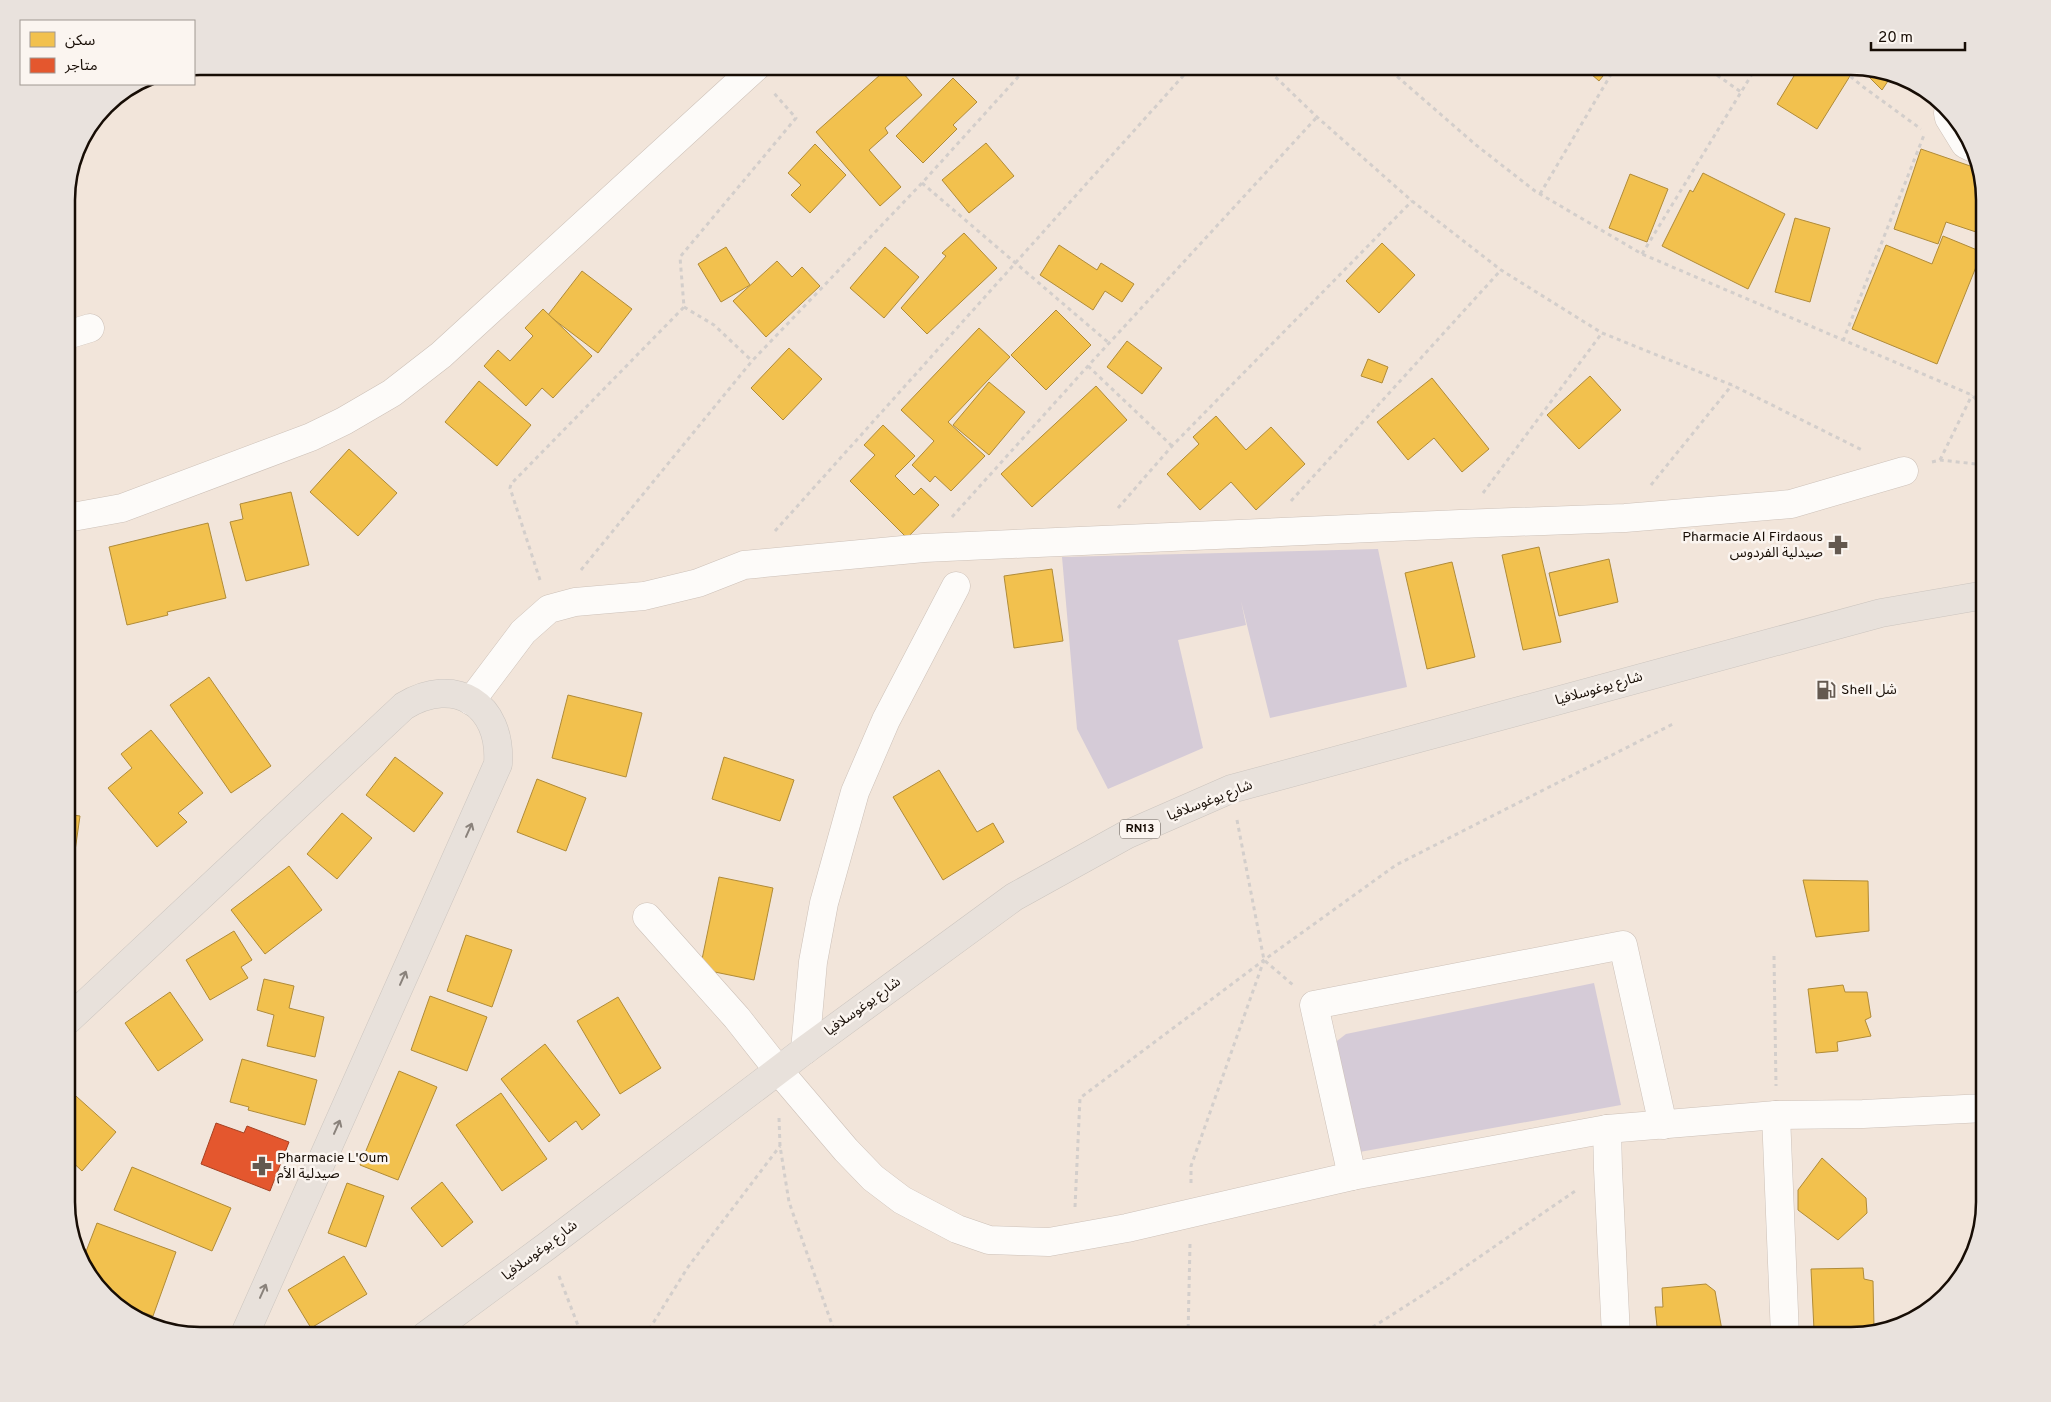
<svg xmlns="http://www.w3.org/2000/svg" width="2051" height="1402" viewBox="0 0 2051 1402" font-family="Overpass,'Noto Sans Arabic',sans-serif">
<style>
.green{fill:#d5cbd7}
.homes{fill:#f2c14e;stroke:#b08b38}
.shops{fill:#e4572e;stroke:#a64122}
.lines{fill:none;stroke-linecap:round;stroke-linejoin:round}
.minor-casing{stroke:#cdc1b8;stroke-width:29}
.major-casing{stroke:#ccc5bf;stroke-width:29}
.path{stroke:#d3cecb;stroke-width:3;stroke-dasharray:4 4;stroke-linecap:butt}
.minor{stroke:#fdfbf9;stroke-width:28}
.major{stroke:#e8e1db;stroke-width:28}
.oneway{stroke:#8a827b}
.labels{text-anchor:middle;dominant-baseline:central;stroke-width:5;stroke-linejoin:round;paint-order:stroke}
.shield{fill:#fbf5f0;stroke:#5b534c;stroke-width:1}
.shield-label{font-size:12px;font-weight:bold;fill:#170d05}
.poi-label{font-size:14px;fill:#170d05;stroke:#fbf5f0;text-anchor:start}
.street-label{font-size:14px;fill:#170d05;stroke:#fbf5f0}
.rim{fill:none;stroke:#170d05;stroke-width:2.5}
</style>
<rect width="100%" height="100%" fill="#f2e5da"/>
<g class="green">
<path d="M 1378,549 L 1407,687 L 1270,718 L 1241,601 L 1246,625 L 1178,640 L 1203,748 L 1108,789 L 1077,729 L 1062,557 Z"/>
<path d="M 1594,983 L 1621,1105 L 1354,1153 L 1333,1044 L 1346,1034 Z"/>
</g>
<g class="homes">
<path d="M 890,66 L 897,66 L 922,95 L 885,128 L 888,133 L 869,150 L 901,187 L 880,206 L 816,132 Z"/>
<path d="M 1582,66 L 1611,66 L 1599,81 Z"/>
<path d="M 1800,66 L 1835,66 L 1850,76 L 1817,129 L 1777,104 Z"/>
<path d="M 1862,70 L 1890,78 L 1882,90 Z"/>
<path d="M 953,78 L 977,102 L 953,125 L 957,129 L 923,163 L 896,136 Z"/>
<path d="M 986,143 L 1014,176 L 969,213 L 942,180 Z"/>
<path d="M 815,144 L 846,175 L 810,213 L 791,195 L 801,185 L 788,173 Z"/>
<path d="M 1921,149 L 1976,168 L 1985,200 L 1985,235 L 1946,222 L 1938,244 L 1894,229 Z"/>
<path d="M 1703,173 L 1785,214 L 1748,289 L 1662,246 L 1690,190 L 1693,192 Z"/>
<path d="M 1630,174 L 1668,189 L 1647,242 L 1609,228 Z"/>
<path d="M 1795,218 L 1830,228 L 1810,302 L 1775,292 Z"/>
<path d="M 964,233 L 997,268 L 927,334 L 901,308 L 946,256 L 942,253 Z"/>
<path d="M 1943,236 L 1982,252 L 1937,364 L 1852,329 L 1886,245 L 1932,264 Z"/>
<path d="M 1382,243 L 1415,275 L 1379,313 L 1346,281 Z"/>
<path d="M 1059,245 L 1097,270 L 1101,263 L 1134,284 L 1122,302 L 1105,291 L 1093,310 L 1040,275 Z"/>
<path d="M 726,247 L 750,285 L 721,302 L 698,264 Z"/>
<path d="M 885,247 L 919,277 L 884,318 L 850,288 Z"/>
<path d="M 777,261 L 792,277 L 802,267 L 820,286 L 766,337 L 733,301 Z"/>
<path d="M 582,271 L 632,309 L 598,353 L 548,315 Z"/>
<path d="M 543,309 L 592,356 L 553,398 L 542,388 L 526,406 L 484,366 L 498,350 L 510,361 L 533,336 L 525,328 Z"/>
<path d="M 1056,310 L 1091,345 L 1046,390 L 1011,355 Z"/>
<path d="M 979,328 L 1010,357 L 948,422 L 985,456 L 951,491 L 935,476 L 930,482 L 912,465 L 934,441 L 901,410 Z"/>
<path d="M 1127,341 L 1162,368 L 1142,394 L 1107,367 Z"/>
<path d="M 789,348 L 822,379 L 783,420 L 751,388 Z"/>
<path d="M 1368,359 L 1388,367 L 1382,383 L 1361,376 Z"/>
<path d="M 1590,376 L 1621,410 L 1579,449 L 1547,415 Z"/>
<path d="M 1432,378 L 1489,449 L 1462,472 L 1434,438 L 1408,460 L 1377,422 Z"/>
<path d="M 479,381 L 531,425 L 497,466 L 445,422 Z"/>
<path d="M 989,382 L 1025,412 L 989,455 L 953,425 Z"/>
<path d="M 1096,386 L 1127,420 L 1032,507 L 1001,474 Z"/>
<path d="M 1216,416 L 1246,450 L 1271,427 L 1305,464 L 1256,510 L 1231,482 L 1200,510 L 1167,474 L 1199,444 L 1193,437 Z"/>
<path d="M 883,425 L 915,456 L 895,476 L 914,495 L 921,488 L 939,505 L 907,538 L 850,481 L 875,455 L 864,445 Z"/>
<path d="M 349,449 L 397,493 L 358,536 L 310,492 Z"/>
<path d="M 291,492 L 309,565 L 246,581 L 230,522 L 243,519 L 240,504 Z"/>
<path d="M 208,523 L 226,598 L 167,612 L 168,615 L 127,625 L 109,547 Z"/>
<path d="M 1539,547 L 1561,642 L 1523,650 L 1502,555 Z"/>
<path d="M 1609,559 L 1618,602 L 1559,616 L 1549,573 Z"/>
<path d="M 1452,562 L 1475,657 L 1427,669 L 1405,573 Z"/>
<path d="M 1052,569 L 1063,641 L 1014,648 L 1004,576 Z"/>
<path d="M 209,677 L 271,766 L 231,793 L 170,705 Z"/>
<path d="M 568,695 L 642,713 L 626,777 L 552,758 Z"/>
<path d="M 151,730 L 203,793 L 178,813 L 187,822 L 157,847 L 108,788 L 132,768 L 121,754 Z"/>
<path d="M 395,757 L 443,793 L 414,832 L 366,795 Z"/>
<path d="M 724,757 L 794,780 L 780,821 L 712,799 Z"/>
<path d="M 939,770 L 977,832 L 993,823 L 1004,842 L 943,880 L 893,797 Z"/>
<path d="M 537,779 L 586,798 L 566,851 L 517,832 Z"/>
<path d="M 342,813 L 372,838 L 337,879 L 307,854 Z"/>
<path d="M 67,814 L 80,816 L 71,879 L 67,878 Z"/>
<path d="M 289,866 L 322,910 L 265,954 L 231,910 Z"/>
<path d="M 719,877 L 773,888 L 754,980 L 700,969 Z"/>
<path d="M 1803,880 L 1868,881 L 1869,931 L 1816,937 Z"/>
<path d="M 234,931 L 252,960 L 241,967 L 248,978 L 210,1000 L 186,960 Z"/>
<path d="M 466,935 L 512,950 L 492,1007 L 447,991 Z"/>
<path d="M 264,979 L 294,986 L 289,1008 L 324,1017 L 315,1057 L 267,1046 L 274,1015 L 257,1010 Z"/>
<path d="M 1843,985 L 1845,992 L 1867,992 L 1871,1017 L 1865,1020 L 1871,1036 L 1837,1042 L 1838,1051 L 1816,1053 L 1808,989 Z"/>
<path d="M 170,992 L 203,1040 L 158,1071 L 125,1023 Z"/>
<path d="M 430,996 L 487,1017 L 467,1071 L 411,1050 Z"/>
<path d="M 618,997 L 661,1068 L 620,1094 L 577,1021 Z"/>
<path d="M 545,1044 L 600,1115 L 582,1130 L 576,1121 L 549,1142 L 501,1079 Z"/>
<path d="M 242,1059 L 317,1080 L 305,1125 L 248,1110 L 249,1107 L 230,1102 Z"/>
<path d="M 399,1071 L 437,1087 L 398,1180 L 360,1165 Z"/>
<path d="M 67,1088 L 116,1132 L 82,1171 L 67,1157 Z"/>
<path d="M 501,1093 L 547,1159 L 502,1191 L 456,1125 Z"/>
<path d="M 1822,1158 L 1866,1198 L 1867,1213 L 1838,1240 L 1798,1210 L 1798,1190 Z"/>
<path d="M 132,1167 L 231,1208 L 212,1251 L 114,1210 Z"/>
<path d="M 442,1182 L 473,1222 L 442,1247 L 411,1208 Z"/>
<path d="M 347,1183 L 384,1196 L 366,1247 L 328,1233 Z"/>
<path d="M 97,1223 L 176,1252 L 153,1316 L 115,1302 L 84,1269 L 82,1262 Z"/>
<path d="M 344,1256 L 367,1294 L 311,1328 L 288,1290 Z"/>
<path d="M 1863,1268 L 1864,1279 L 1873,1281 L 1874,1328 L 1814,1330 L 1811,1269 Z"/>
<path d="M 1706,1284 L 1715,1291 L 1723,1336 L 1658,1336 L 1655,1307 L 1663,1307 L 1662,1288 Z"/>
</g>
<path class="shops" d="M 216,1123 L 244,1133 L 247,1126 L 289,1142 L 270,1191 L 201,1164 Z"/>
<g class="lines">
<defs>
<g id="minor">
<path d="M 1948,113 L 1949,118 L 1965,144 L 1971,147"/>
<path d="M 67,335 L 90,328"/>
<path d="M 67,518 L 122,508 L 311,437 L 344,421 L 392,393 L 441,355 L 757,66"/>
<path d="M 471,701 L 523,632 L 549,609 L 575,602 L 644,596 L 698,583 L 744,565 L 924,548 L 1460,524 L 1625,518 L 1791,504 L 1904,471"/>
<path d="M 647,917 L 737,1018 L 778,1070 L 846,1150 L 873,1178 L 902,1200 L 957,1229 L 989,1240 L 1049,1242 L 1127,1228 L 1352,1176 L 1607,1129 L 1776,1115 L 1863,1114 L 1985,1108"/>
<path d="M 805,1050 L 813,962 L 824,903 L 855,792 L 886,720 L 956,586"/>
<path d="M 1776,1115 L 1785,1336"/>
<path d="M 1607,1129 L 1608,1169 L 1616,1336"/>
<path d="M 1352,1176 L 1314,1005 L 1623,945 L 1663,1125"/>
</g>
<g id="major">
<path d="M 67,1021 L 404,706 C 455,675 502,704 498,764 L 244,1336"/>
<path d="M 425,1336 L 547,1246 L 805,1050 L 1014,897 L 1126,835 L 1231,789 L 1881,613 L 1985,595"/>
</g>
</defs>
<use href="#minor" class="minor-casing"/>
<use href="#major" class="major-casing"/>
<g class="path">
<path d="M 1264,66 L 1317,117 L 1412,201 L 1501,270 L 1602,333 L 1732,385 L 1864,451"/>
<path d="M 1385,66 L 1476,145 L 1535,191 L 1642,254 L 1972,395 L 1985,409"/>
<path d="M 1704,66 L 1741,92"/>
<path d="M 1838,66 L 1862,86 L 1921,129"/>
<path d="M 922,183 L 1109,343"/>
<path d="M 1540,194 L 1616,66"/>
<path d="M 1642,254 L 1757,66"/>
<path d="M 684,307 L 714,325 L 752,361"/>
<path d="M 1843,341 L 1924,135"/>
<path d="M 1088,366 L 1172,446"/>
<path d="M 1940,460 L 1972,395"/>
<path d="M 1932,462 L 1940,460 L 1985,465"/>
<path d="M 1651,485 L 1732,385"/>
<path d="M 1483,493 L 1602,333"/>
<path d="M 1291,501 L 1501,270"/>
<path d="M 1118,508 L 1172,446 L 1412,201"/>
<path d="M 952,517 L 1088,366 L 1317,117"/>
<path d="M 775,531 L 1192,66"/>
<path d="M 581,570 L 752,361 L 922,183 L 1028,66"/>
<path d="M 540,580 L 510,488 L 511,484 L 684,307 L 680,257 L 796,118 L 773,92"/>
<path d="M 1237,820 L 1264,960 L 1293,985"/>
<path d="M 1774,956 L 1776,1086"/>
<path d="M 779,1118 L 780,1146 L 789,1202 L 836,1336"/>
<path d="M 1191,1183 L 1191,1166 L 1264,960 L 1396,865 L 1673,724"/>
<path d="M 1075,1207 L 1080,1098 L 1264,960"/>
<path d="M 559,1276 L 582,1336"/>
<path d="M 645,1336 L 688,1267 L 780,1146"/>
<path d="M 1188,1336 L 1190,1244"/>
<path d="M 1359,1336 L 1443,1282 L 1578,1189"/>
</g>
<use href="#minor" class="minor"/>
<use href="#major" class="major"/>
</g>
<defs><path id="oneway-shaft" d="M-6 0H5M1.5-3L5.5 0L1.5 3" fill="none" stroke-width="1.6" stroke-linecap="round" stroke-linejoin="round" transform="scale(1.25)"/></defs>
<g class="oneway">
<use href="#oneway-shaft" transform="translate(469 830) rotate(-66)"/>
<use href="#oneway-shaft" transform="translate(403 978) rotate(-66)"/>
<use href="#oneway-shaft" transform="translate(337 1127) rotate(-66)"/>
<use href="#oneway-shaft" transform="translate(263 1291) rotate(-66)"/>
</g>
<defs>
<symbol id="pharmacy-bare" viewBox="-9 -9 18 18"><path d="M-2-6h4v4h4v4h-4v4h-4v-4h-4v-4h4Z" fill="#645950" stroke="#fbf5f0" stroke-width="2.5" paint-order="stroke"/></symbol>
<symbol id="fuel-bare" viewBox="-9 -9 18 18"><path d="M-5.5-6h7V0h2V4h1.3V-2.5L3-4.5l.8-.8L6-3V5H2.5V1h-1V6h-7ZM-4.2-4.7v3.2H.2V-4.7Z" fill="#645950" stroke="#fbf5f0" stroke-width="2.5" paint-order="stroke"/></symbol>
</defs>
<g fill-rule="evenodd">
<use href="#pharmacy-bare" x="1824" y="531" width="28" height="28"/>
<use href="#fuel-bare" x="1812" y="676" width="28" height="28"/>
<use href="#pharmacy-bare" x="248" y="1152" width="28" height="28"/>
</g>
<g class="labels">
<rect class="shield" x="1120" y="819.5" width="40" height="19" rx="4"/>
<g class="shield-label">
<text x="1140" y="829">RN13</text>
</g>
<g class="poi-label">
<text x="1823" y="537" text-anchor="end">Pharmacie Al Firdaous<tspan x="1823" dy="16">صيدلية الفردوس</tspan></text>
<text x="1841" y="690">Shell شل</text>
<text x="277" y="1158">Pharmacie L'Oum<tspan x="277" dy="16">صيدلية الأم</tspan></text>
</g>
<g class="street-label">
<text transform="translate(1599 689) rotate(-16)">شارع يوغوسلافيا</text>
<text transform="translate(1210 801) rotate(-21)">شارع يوغوسلافيا</text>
<text transform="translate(863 1007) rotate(-36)">شارع يوغوسلافيا</text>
<text transform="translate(540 1251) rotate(-37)">شارع يوغوسلافيا</text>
</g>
</g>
<path d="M0 0H2051V1402H0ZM200 75H1851A125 125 0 0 1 1976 200V1202A125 125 0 0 1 1851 1327H200A125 125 0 0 1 75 1202V200A125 125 0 0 1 200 75Z" fill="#e9e2dd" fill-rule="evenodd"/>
<path class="rim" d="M200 75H1851A125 125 0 0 1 1976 200V1202A125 125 0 0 1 1851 1327H200A125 125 0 0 1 75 1202V200A125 125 0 0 1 200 75Z"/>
<rect x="20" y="20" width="175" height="65" fill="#fbf5f0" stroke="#a09892"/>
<rect x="30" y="32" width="25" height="15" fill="#f2c14e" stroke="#a09892"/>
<text x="65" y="45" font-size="15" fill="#170d05">سكن</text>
<rect x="30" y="58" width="25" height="15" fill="#e4572e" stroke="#a09892"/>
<text x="65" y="70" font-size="15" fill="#170d05">متاجر</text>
<path d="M1871 42v8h94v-8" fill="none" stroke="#170d05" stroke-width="2.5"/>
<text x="1878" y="42" font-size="15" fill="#170d05" stroke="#fbf5f0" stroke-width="4" paint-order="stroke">20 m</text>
</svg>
